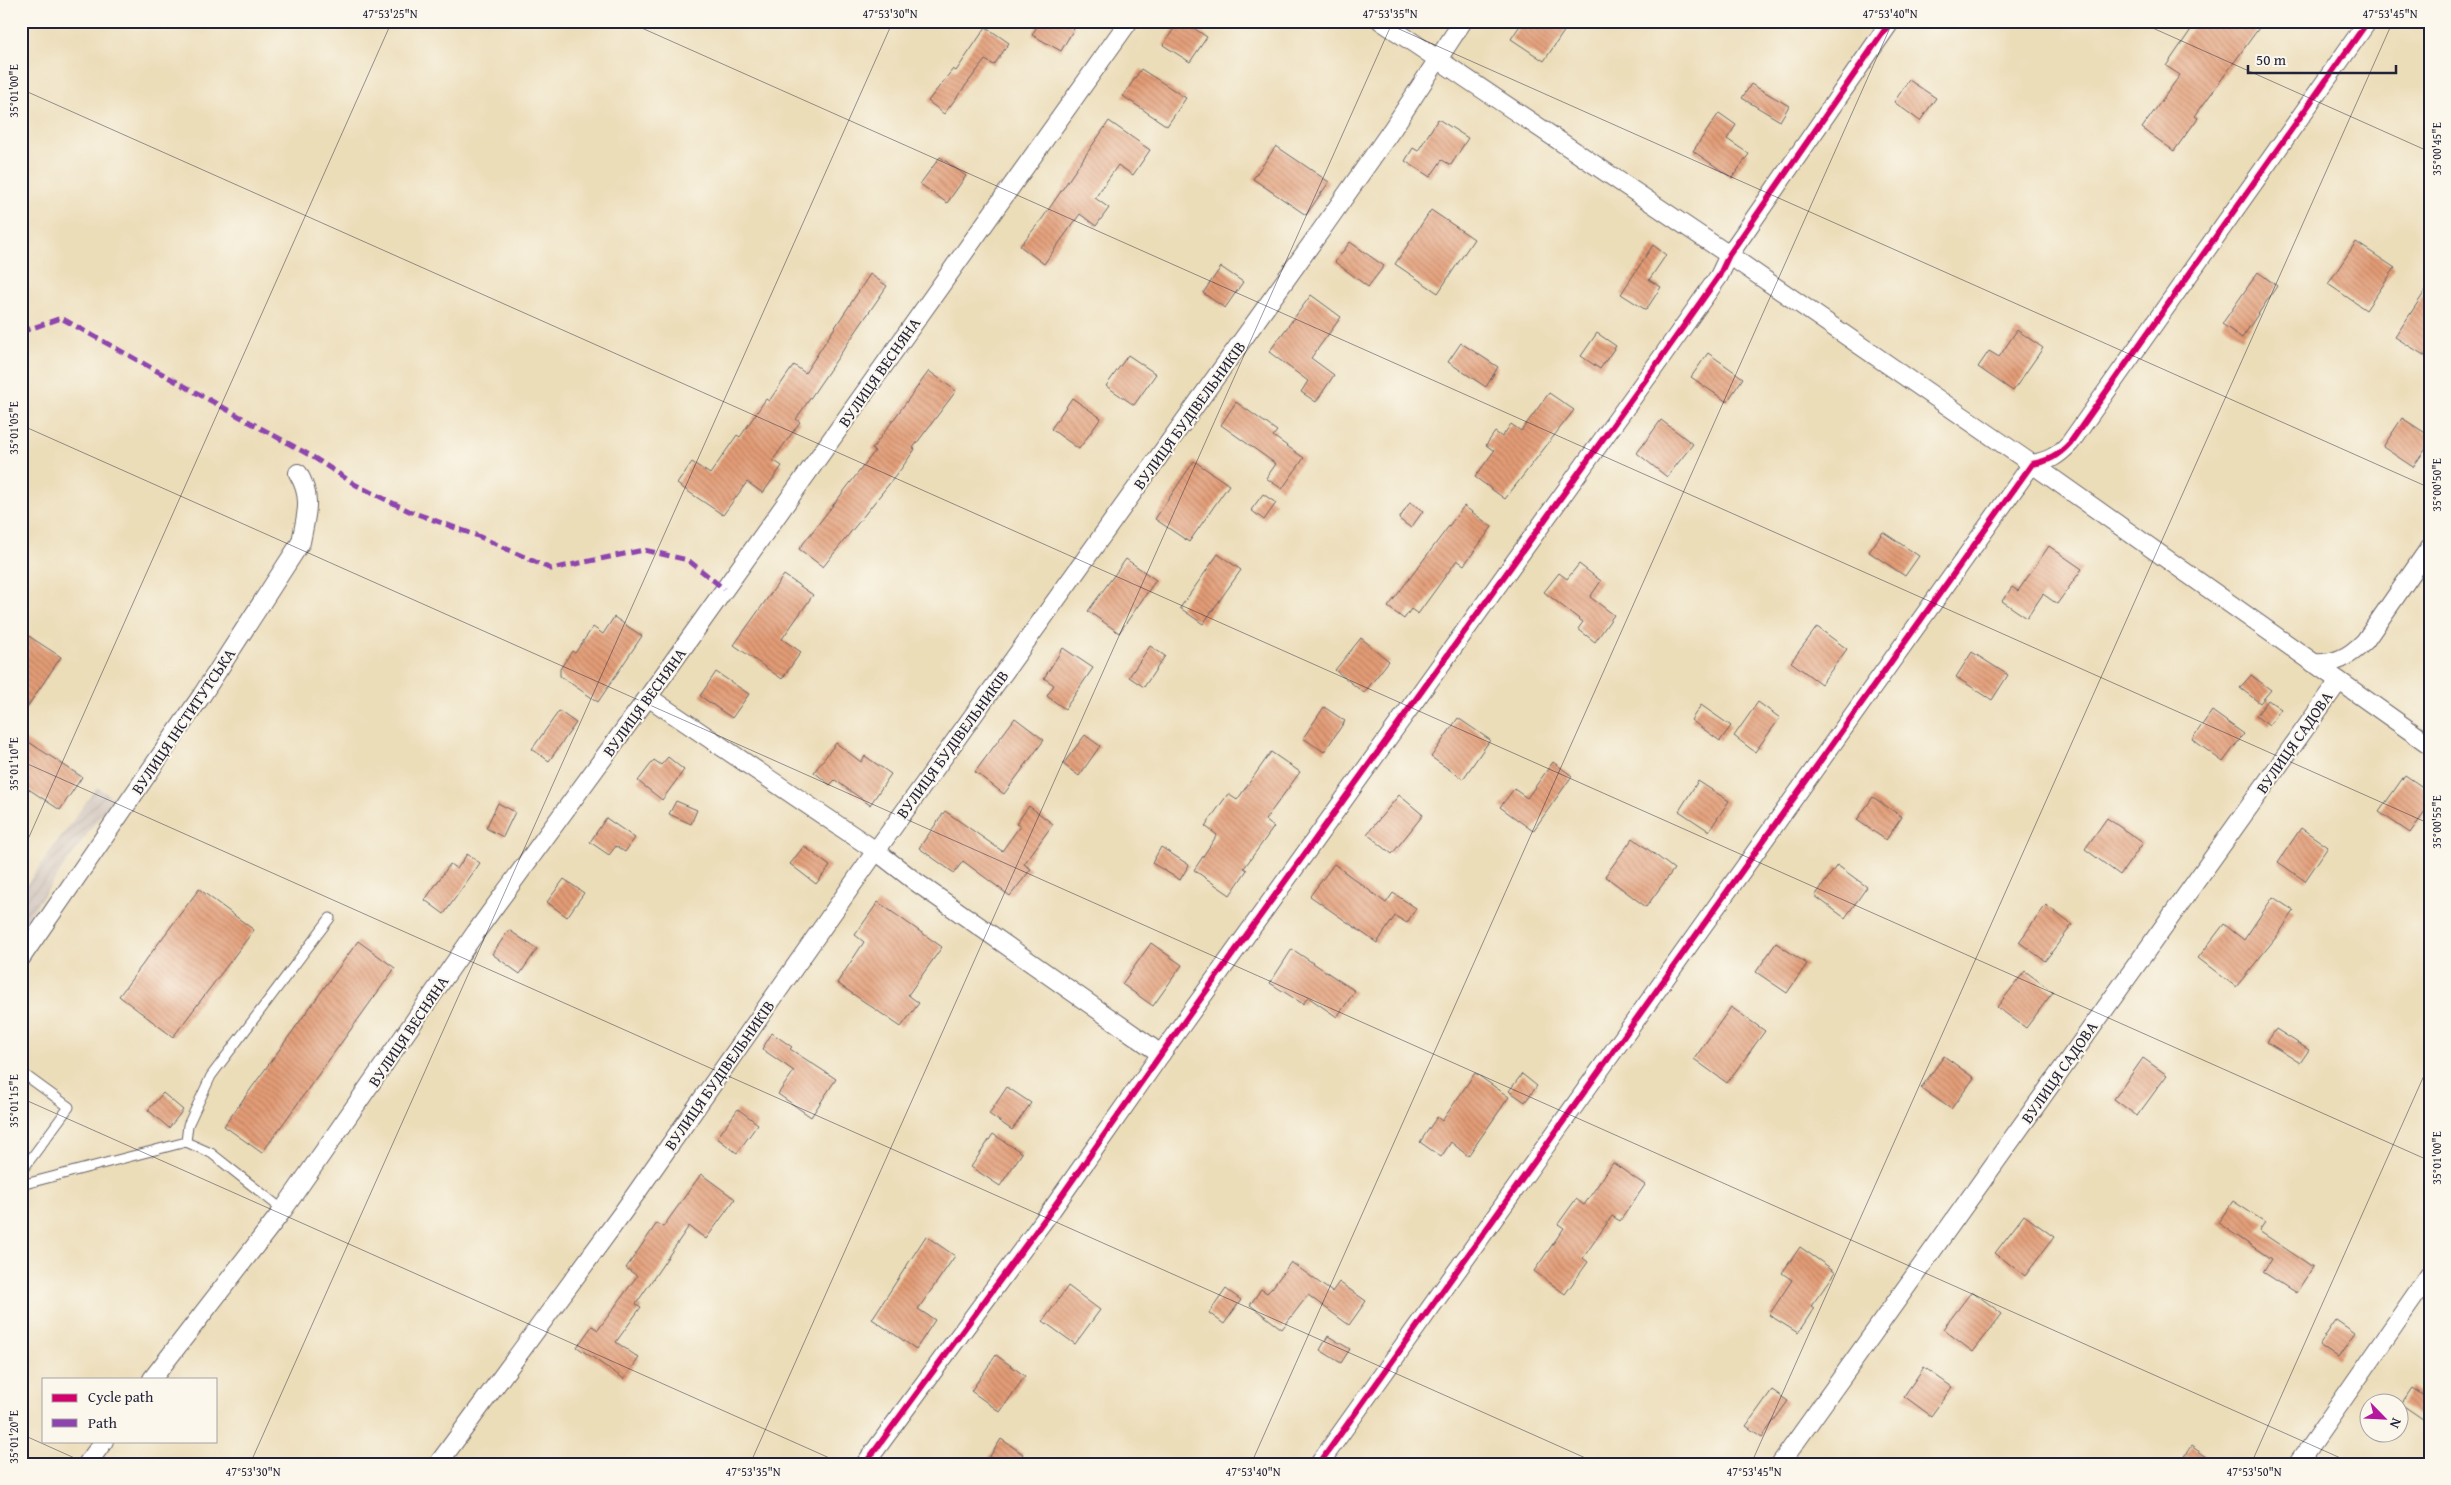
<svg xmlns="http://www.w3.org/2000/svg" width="2451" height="1485" viewBox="0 0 2451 1485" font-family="'Gentium Book Plus',serif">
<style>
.industrial{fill:url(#industrial-furrows)}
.building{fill:url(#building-back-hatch)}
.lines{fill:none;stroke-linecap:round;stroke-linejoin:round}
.lane-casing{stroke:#696367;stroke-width:11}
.street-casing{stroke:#696367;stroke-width:20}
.lane{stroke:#fff;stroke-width:9}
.street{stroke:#fff;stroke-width:18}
.quiet{stroke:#8e44ad;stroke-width:5;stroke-dasharray:10 5;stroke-linecap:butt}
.cycleway-casing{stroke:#fbf7ec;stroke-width:9}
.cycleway{stroke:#d6006c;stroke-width:6}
.ticks{fill:none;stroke:#22223b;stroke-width:1;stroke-opacity:0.45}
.labels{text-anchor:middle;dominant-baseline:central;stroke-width:4;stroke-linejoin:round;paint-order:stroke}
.street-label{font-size:16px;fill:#22223b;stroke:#fbf7ec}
.neatline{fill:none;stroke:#22223b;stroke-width:2}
.ticks-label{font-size:12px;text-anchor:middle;fill:#22223b}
</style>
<defs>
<pattern id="industrial-furrows" width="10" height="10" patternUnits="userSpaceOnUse" patternTransform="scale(1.25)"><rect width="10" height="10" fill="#cec1b9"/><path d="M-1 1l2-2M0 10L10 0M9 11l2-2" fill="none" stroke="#b1a6a0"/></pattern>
<pattern id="building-back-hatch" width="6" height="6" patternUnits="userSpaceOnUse" patternTransform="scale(1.25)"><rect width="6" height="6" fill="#e39c76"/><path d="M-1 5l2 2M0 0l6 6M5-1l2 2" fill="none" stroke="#b87f62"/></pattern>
</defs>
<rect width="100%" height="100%" fill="#fbf7ec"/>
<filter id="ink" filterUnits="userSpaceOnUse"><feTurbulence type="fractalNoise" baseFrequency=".02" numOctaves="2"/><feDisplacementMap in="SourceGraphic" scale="10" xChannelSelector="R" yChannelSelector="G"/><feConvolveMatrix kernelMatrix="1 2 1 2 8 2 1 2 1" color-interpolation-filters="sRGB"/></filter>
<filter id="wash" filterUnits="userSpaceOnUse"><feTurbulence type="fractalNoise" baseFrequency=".0096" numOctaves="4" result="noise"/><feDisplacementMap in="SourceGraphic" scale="20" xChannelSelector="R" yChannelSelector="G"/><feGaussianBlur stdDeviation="1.12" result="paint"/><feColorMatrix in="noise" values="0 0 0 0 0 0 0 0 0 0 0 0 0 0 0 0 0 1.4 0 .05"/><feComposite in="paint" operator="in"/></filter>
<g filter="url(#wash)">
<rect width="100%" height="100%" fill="#ecddb9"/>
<path class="industrial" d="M 97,787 L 113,798 L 21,927 L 21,892 Z"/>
<g id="blocks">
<g class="building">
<path d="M 1040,21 L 1065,21 L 1075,27 L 1061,51 L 1032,35 Z"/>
<path d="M 1179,21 L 1183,21 L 1207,37 L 1190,62 L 1163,45 Z"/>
<path d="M 1523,21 L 1559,21 L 1567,27 L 1544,61 L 1511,39 Z"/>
<path d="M 2197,21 L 2264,21 L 2195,116 L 2198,118 L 2174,151 L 2142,128 L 2180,75 L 2166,66 Z"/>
<path d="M 986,27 L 1009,43 L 994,65 L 985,60 L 944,114 L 928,101 L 953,69 L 956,71 Z"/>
<path d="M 1141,69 L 1186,98 L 1167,126 L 1123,96 Z"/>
<path d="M 1909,80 L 1936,98 L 1920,121 L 1894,102 Z"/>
<path d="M 1751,84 L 1789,106 L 1780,121 L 1742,98 Z"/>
<path d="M 1719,113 L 1736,125 L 1727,139 L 1749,154 L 1732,178 L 1693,151 Z"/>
<path d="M 1438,119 L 1468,138 L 1451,165 L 1442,160 L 1430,177 L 1405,161 L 1413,148 L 1418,151 Z"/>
<path d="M 1109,121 L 1150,150 L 1133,175 L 1118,165 L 1095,198 L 1109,208 L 1096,226 L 1080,214 L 1044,264 L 1020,246 L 1042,219 Z"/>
<path d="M 1276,146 L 1329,182 L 1306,215 L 1253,179 Z"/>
<path d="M 940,157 L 966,176 L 947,203 L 920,184 Z"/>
<path d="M 1431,210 L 1474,239 L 1438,293 L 1395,264 Z"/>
<path d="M 1350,242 L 1384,266 L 1368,287 L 1335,262 Z"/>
<path d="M 2356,242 L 2395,268 L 2366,310 L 2328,284 Z"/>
<path d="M 1653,245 L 1666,255 L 1649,280 L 1661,287 L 1646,310 L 1621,294 Z"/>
<path d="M 1221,267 L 1243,282 L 1225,308 L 1203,293 Z"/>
<path d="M 2258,272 L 2277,286 L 2242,338 L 2222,324 Z"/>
<path d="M 870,274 L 887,286 L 796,419 L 800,422 L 773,460 L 782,466 L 763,493 L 747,482 L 723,515 L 677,484 L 692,462 L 710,474 L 737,435 L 740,437 L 766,399 L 769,401 L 794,365 L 805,373 Z"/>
<path d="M 2430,284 L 2430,359 L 2395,337 Z"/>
<path d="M 1311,295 L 1341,317 L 1311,358 L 1334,375 L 1316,402 L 1301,392 L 1308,381 L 1269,352 Z"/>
<path d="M 2017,330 L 2043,348 L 2013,391 L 1978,367 L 1989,351 L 1999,357 Z"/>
<path d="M 1597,333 L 1616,346 L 1600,369 L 1581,356 Z"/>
<path d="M 1461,343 L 1498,367 L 1486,387 L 1448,362 Z"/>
<path d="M 1708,353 L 1743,378 L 1727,402 L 1691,377 Z"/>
<path d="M 1128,355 L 1156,374 L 1134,405 L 1106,386 Z"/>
<path d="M 929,371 L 956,391 L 913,448 L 915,449 L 901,469 L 823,567 L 799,549 L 875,451 L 872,449 Z"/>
<path d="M 1549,393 L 1574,410 L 1505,499 L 1475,477 L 1494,451 L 1486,445 L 1495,432 L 1502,437 L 1511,424 L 1521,431 Z"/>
<path d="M 1072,398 L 1101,418 L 1079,449 L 1051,429 Z"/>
<path d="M 1236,402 L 1277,431 L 1273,436 L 1304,458 L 1282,489 L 1266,478 L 1276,464 L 1221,425 Z"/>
<path d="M 2402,418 L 2430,436 L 2430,443 L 2413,467 L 2383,447 Z"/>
<path d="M 1661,420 L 1693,444 L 1667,477 L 1637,453 Z"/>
<path d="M 1194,461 L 1229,485 L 1189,542 L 1155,519 Z"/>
<path d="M 1263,494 L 1276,503 L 1264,520 L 1251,510 Z"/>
<path d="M 1410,502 L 1423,511 L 1411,528 L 1399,519 Z"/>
<path d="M 1464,506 L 1492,527 L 1464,565 L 1457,560 L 1418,614 L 1411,609 L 1404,619 L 1388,607 Z"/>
<path d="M 1883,532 L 1919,556 L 1905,576 L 1869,552 Z"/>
<path d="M 2049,546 L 2082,569 L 2057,604 L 2043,594 L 2027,618 L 2002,601 L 2012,587 L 2018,591 Z"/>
<path d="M 1218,554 L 1241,570 L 1203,624 L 1180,608 Z"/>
<path d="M 1126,559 L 1156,580 L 1119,633 L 1088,611 Z"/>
<path d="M 1579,564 L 1601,581 L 1590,597 L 1614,615 L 1595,642 L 1578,629 L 1583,622 L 1544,592 L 1559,573 L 1567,579 Z"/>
<path d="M 784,575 L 813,595 L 782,639 L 801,652 L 782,679 L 734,645 Z"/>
<path d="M 614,617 L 642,636 L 598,702 L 560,676 L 560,669 L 572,651 L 575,653 L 593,627 L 603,634 Z"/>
<path d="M 1817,627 L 1847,649 L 1821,684 L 1791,662 Z"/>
<path d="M 21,631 L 61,657 L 21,716 Z"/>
<path d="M 1361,638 L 1389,661 L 1364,693 L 1335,670 Z"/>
<path d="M 1150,646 L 1165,656 L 1144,687 L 1129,677 Z"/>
<path d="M 1063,648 L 1093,668 L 1065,709 L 1047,696 L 1054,685 L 1044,678 Z"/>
<path d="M 1972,652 L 2008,675 L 1992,700 L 1956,677 Z"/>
<path d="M 716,672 L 749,694 L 732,718 L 700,696 Z"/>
<path d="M 2251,675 L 2271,690 L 2260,703 L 2240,688 Z"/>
<path d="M 2268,700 L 2281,709 L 2269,726 L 2256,716 Z"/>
<path d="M 1758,702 L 1780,718 L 1755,752 L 1734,736 Z"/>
<path d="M 1701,705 L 1731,726 L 1720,741 L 1691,720 Z"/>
<path d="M 1324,707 L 1345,721 L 1324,752 L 1303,738 Z"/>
<path d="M 559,711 L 576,723 L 549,761 L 532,749 Z"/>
<path d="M 2212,711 L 2244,734 L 2223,762 L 2192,739 Z"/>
<path d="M 1015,718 L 1044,740 L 1004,794 L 975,772 Z"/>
<path d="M 1458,718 L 1490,740 L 1463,779 L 1431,757 Z"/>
<path d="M 1085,735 L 1100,746 L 1079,776 L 1063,764 Z"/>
<path d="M 21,737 L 82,777 L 60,810 L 21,784 Z"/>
<path d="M 836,743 L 861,762 L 865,756 L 891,774 L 870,805 L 835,780 L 830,785 L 814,772 Z"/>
<path d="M 1271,752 L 1300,772 L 1265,820 L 1274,827 L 1244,868 L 1247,870 L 1230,895 L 1194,870 L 1217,835 L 1205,826 L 1228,794 L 1237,800 Z"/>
<path d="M 668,757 L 684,770 L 662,800 L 638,781 L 654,760 L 661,765 Z"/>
<path d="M 1553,762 L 1572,776 L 1533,831 L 1500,807 L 1514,789 L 1527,798 Z"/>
<path d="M 2405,775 L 2430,792 L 2430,805 L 2410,833 L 2379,812 Z"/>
<path d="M 1698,781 L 1729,801 L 1709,831 L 1679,811 Z"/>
<path d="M 1399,795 L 1423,815 L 1392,854 L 1367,834 Z"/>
<path d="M 1873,797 L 1902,817 L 1886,840 L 1857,820 Z"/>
<path d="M 676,801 L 697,810 L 691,824 L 669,814 Z"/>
<path d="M 498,803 L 515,812 L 503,837 L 486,828 Z"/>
<path d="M 1029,806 L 1053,824 L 1024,864 L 1031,869 L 1010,896 L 963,861 L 954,873 L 919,848 L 945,811 L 1002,851 L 1020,826 L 1016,824 Z"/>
<path d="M 606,818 L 635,838 L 625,852 L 616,846 L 609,855 L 590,842 Z"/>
<path d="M 2107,818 L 2143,843 L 2120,875 L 2085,849 Z"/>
<path d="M 2301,828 L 2328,847 L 2305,881 L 2278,862 Z"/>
<path d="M 1633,838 L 1674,869 L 1646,907 L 1605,876 Z"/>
<path d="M 804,846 L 830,866 L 816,884 L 790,864 Z"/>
<path d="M 1161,847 L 1189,865 L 1180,880 L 1152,863 Z"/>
<path d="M 467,854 L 480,863 L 444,914 L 425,900 L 450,864 L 457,869 Z"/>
<path d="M 1334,864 L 1386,903 L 1393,893 L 1416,908 L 1407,923 L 1395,916 L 1377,943 L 1310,896 Z"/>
<path d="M 1837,865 L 1867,887 L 1845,918 L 1815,896 Z"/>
<path d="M 564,879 L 584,893 L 567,917 L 547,902 Z"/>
<path d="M 199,889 L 254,930 L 173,1037 L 119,996 Z"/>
<path d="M 2273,897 L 2294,911 L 2278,935 L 2236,987 L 2198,958 L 2224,924 L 2244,940 Z"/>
<path d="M 878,902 L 942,947 L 908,995 L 919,1003 L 901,1027 L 837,983 L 864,942 L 855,935 Z"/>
<path d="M 2046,905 L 2072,925 L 2045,961 L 2019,942 Z"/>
<path d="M 509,930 L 537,949 L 520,974 L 492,954 Z"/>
<path d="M 358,941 L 395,968 L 262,1153 L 224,1126 Z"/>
<path d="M 1151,943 L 1182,965 L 1153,1006 L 1122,984 Z"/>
<path d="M 1776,943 L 1807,964 L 1787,993 L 1756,972 Z"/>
<path d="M 1292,949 L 1355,991 L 1337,1017 L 1308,997 L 1303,1004 L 1270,983 Z"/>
<path d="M 2025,971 L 2053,992 L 2026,1028 L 1997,1007 Z"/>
<path d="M 1731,1007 L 1765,1031 L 1727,1083 L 1694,1059 Z"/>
<path d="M 2276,1029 L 2309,1050 L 2300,1063 L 2267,1042 Z"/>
<path d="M 772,1033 L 792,1047 L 790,1049 L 836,1079 L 811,1117 L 778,1094 L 794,1071 L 762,1049 Z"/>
<path d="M 1944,1056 L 1974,1078 L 1951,1109 L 1921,1088 Z"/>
<path d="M 2143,1058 L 2167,1075 L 2137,1116 L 2114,1099 Z"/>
<path d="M 1475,1073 L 1509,1097 L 1468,1156 L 1451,1142 L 1441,1157 L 1420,1142 L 1437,1117 L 1442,1121 Z"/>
<path d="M 1522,1074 L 1537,1086 L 1525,1102 L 1509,1091 Z"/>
<path d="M 1007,1087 L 1031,1103 L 1012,1130 L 989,1114 Z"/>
<path d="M 163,1093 L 183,1110 L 169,1128 L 148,1110 Z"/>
<path d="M 738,1109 L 758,1124 L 737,1153 L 717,1138 Z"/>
<path d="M 993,1134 L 1022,1153 L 1000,1186 L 971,1167 Z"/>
<path d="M 1613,1163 L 1645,1185 L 1620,1221 L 1612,1216 L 1583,1258 L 1588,1262 L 1565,1294 L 1534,1271 L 1564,1228 L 1558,1224 L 1576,1199 L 1584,1205 Z"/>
<path d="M 701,1174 L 735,1199 L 706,1239 L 689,1226 L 636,1304 L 641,1307 L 616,1342 L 639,1358 L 624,1379 L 577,1347 L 592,1326 L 598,1330 L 637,1276 L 626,1268 L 657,1223 L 663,1227 Z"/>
<path d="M 2233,1201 L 2265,1222 L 2259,1231 L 2313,1267 L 2296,1293 L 2263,1272 L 2271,1259 L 2218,1223 Z"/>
<path d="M 2024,1215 L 2054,1237 L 2025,1276 L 1995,1253 Z"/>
<path d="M 926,1236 L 955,1256 L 918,1309 L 935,1320 L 916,1349 L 872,1319 Z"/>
<path d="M 1800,1247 L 1836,1272 L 1811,1306 L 1814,1308 L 1798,1333 L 1769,1315 L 1792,1280 L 1782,1273 Z"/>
<path d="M 1291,1262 L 1332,1292 L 1339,1282 L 1366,1301 L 1349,1325 L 1308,1295 L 1282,1329 L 1250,1305 L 1261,1289 L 1267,1293 L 1272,1288 Z"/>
<path d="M 1068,1286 L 1100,1310 L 1075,1344 L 1043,1321 Z"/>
<path d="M 1226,1289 L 1241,1300 L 1224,1324 L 1209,1313 Z"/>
<path d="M 1972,1291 L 2002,1314 L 1973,1352 L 1943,1329 Z"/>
<path d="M 2336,1320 L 2355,1333 L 2338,1358 L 2319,1345 Z"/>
<path d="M 1328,1336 L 1350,1349 L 1341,1363 L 1320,1350 Z"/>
<path d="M 996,1355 L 1025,1376 L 1000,1412 L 971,1391 Z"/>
<path d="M 1924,1367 L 1952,1387 L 1931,1416 L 1904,1396 Z"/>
<path d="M 2412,1388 L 2430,1400 L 2430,1424 L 2401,1404 Z"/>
<path d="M 1772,1390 L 1788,1401 L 1762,1437 L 1746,1426 Z"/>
<path d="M 1001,1439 L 1023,1454 L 1016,1464 L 985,1464 Z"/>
<path d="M 2191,1446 L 2217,1464 L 2179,1464 Z"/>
</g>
</g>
</g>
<g filter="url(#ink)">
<use href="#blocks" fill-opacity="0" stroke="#696367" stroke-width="1"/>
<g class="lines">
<defs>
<g id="lane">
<path d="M 21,1072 L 69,1107 L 21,1172"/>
<path d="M 186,1142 L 188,1125 L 211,1076 L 330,918"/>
<path d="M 21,1185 L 186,1142 L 211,1153 L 283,1210"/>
</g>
<g id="street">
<path d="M 1381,21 L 1729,255 L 2045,473 L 2430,745"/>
<path d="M 2312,663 C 2335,665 2349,657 2365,641 L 2430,547"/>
<path d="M 648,697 L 876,851 L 916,882 L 1161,1054"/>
<path d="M 21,958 L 202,695 L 301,542 C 306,515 313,498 298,473"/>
<path d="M 152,1379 L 283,1210 L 476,932 L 648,697 L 1129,21"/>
<path d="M 87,1464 L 104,1441"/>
<path d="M 438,1464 L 623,1212 L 876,851 L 1322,229 L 1393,128 L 1463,21"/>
<path d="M 865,1464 L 1053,1208 L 1161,1054 L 1664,354 L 1719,276 L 1729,255 L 1891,21"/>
<path d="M 1319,1464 L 2032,464 C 2049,461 2058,456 2070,443 L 2368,21"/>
<path d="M 1780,1464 L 2339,681"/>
<path d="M 2298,1464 L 2430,1274"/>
</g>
</defs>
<use href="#lane" class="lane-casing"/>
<use href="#street" class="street-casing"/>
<use href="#lane" class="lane"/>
<use href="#street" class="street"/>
<path class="quiet" d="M 21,332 L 61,318 L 313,457 L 356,485 L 409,511 L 478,536 L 551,569 L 644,550 L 688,560 L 724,589"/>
<defs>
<g id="cycleway">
<path d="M 865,1464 L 1053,1208 L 1161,1054 L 1664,354 L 1719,276 L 1729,255 L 1891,21"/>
<path d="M 1319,1464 L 2032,464 C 2049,461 2058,456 2070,443 L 2368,21"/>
</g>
</defs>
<use href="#cycleway" class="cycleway-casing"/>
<use href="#cycleway" class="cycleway"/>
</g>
</g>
<path class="ticks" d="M 626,21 L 2430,824M 1381,21 L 2430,488M 2137,21 L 2430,152M 21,89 L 2430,1161M 21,425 L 2354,1464M 21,761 L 1599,1464M 21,855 L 392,21M 21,1098 L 843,1464M 21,1434 L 88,1464M 250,1464 L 893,21M 750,1464 L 1393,21M 1251,1464 L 1893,21M 1751,1464 L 2393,21M 2251,1464 L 2430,1062"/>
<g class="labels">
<g class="street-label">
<text transform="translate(879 372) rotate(-55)">ВУЛИЦЯ ВЕСНЯНА</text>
<text transform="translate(1189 415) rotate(-54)">ВУЛИЦЯ БУДІВЕЛЬНИКІВ</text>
<text transform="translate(644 702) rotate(-54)">ВУЛИЦЯ ВЕСНЯНА</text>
<text transform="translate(183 721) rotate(-56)">ВУЛИЦЯ ІНСТИТУТСЬКА</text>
<text transform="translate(2294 742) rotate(-55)">ВУЛИЦЯ САДОВА</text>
<text transform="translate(952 744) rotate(-54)">ВУЛИЦЯ БУДІВЕЛЬНИКІВ</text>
<text transform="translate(408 1031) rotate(-56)">ВУЛИЦЯ ВЕСНЯНА</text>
<text transform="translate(2059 1072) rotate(-55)">ВУЛИЦЯ САДОВА</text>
<text transform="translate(719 1075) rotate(-55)">ВУЛИЦЯ БУДІВЕЛЬНИКІВ</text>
</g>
</g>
<rect width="2451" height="1485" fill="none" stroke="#fbf7ec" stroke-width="55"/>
<rect x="42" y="1378" width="175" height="65" fill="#fbf7ec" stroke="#a4a2a5"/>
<rect x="52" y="1394" width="25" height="8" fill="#d6006c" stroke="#a4a2a5"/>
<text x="88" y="1402" font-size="15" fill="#22223b">Cycle path</text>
<rect x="52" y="1419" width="25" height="8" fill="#8e44ad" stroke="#a4a2a5"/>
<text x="88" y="1428" font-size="15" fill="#22223b">Path</text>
<g transform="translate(2384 1418) rotate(114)"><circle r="24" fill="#fbf7ec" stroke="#a4a2a5"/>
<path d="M0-4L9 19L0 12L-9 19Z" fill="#b5179e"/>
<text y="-8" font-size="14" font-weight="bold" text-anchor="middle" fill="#22223b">N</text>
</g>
<path d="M2248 65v8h148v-8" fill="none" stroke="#22223b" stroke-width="2.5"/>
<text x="2256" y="65" font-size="15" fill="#22223b" stroke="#fbf7ec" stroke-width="4" paint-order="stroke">50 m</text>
<rect x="28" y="28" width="2396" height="1430" class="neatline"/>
<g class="ticks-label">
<text x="390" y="18">47°53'25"N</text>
<text x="890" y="18">47°53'30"N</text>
<text x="1390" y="18">47°53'35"N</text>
<text x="1890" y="18">47°53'40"N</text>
<text x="2390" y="18">47°53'45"N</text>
<text transform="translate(14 91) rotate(-90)" y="4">35°01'00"E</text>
<text transform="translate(2437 149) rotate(-90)" y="4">35°00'45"E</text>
<text transform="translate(14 428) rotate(-90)" y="4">35°01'05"E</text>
<text transform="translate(2437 485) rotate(-90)" y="4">35°00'50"E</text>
<text transform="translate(14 764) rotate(-90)" y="4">35°01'10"E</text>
<text transform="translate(2437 822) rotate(-90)" y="4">35°00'55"E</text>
<text transform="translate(14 1101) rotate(-90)" y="4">35°01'15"E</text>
<text transform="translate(2437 1158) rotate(-90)" y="4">35°01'00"E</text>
<text transform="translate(14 1437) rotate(-90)" y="4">35°01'20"E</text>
<text x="253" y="1476">47°53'30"N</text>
<text x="753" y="1476">47°53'35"N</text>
<text x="1253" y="1476">47°53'40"N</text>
<text x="1754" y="1476">47°53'45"N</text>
<text x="2254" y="1476">47°53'50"N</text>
</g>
</svg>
